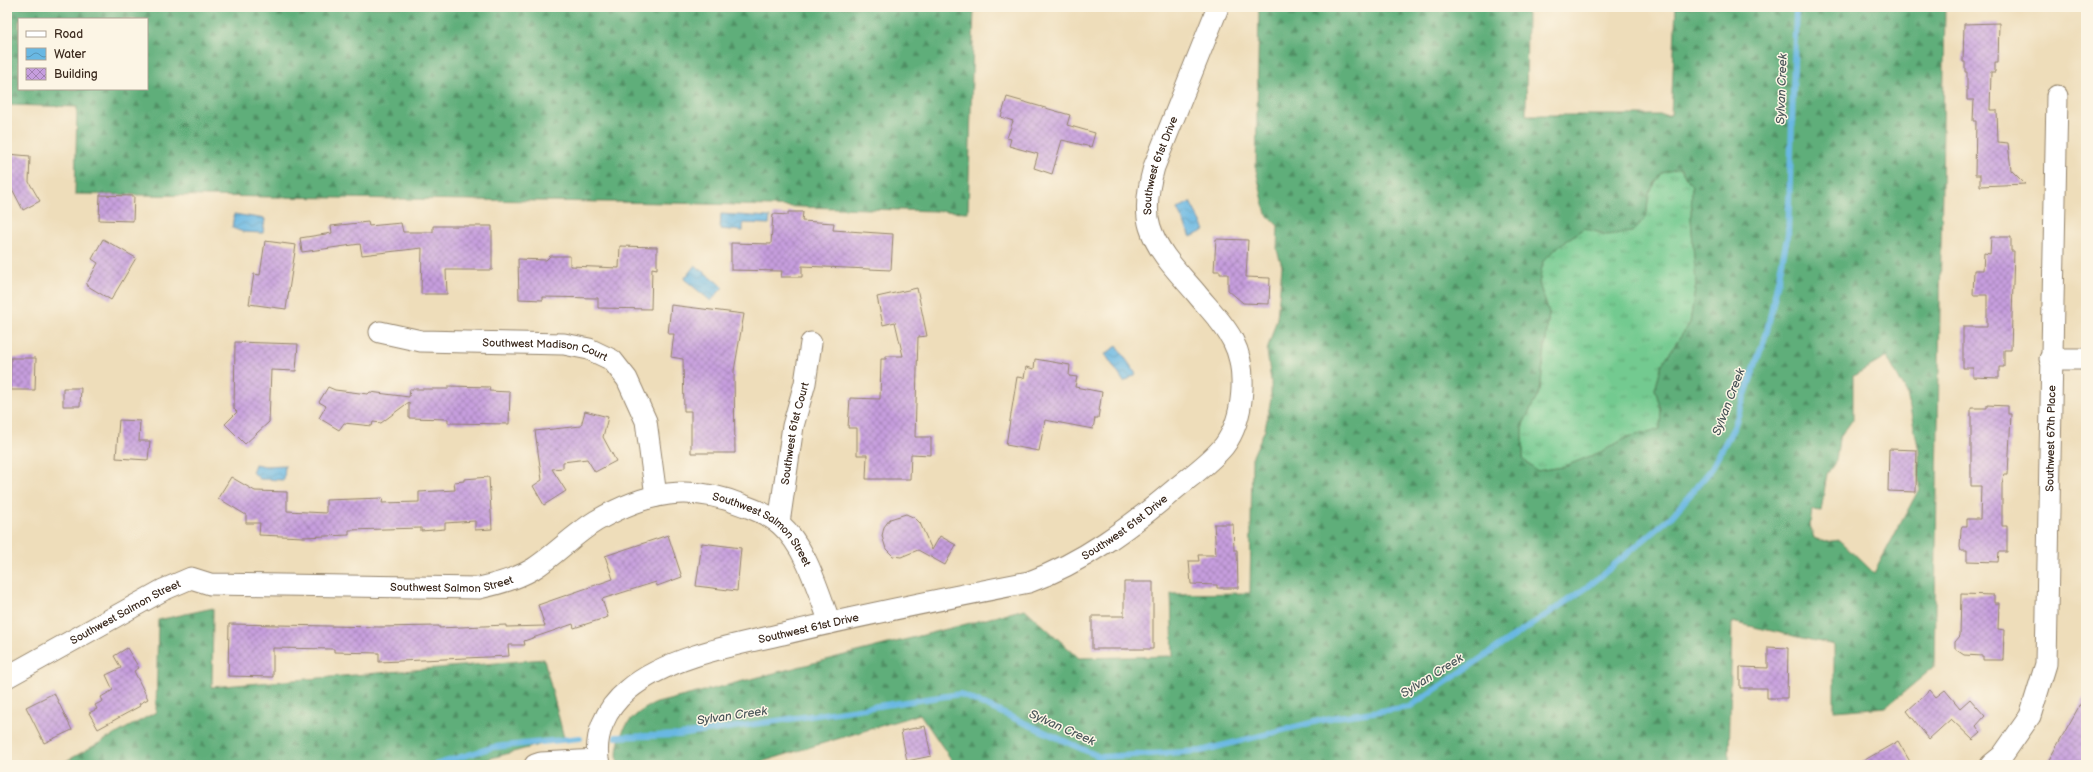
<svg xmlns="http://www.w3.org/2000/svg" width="2093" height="772" viewBox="0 0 2093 772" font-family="'Balsamiq Sans',sans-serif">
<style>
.grass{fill:url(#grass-tufts);stroke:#577a57}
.forest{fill:url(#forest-firs);stroke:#4c6c4c;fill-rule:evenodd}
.water{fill:url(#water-waves);stroke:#527180}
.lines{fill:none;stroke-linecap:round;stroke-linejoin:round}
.stream{stroke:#69b8e3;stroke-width:6}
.building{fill:url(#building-cross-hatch)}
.minor-casing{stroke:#94846c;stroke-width:23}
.minor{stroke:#fff;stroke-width:21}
.labels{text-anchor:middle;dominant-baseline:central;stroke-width:3;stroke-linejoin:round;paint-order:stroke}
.street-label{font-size:11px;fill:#3b2a1e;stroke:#fcf5e5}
.water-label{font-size:12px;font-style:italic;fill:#495559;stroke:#fcf5e5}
</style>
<defs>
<pattern id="grass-tufts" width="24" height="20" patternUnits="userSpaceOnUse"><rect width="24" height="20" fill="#73ca90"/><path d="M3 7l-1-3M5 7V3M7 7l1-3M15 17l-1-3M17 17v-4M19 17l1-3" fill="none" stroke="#60a475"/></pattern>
<pattern id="forest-firs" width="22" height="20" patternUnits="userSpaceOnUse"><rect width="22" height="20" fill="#5eae7a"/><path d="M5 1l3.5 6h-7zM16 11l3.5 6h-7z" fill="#4f8e63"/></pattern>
<pattern id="water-waves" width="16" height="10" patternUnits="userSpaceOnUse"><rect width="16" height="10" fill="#69b8e3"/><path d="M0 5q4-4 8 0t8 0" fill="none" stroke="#5896b7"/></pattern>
<pattern id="building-cross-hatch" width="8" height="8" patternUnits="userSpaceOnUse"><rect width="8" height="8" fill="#c69ede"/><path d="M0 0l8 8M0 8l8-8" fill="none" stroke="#a281b3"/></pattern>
</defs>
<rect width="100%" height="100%" fill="#fcf5e5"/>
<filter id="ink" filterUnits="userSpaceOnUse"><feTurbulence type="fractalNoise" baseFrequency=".025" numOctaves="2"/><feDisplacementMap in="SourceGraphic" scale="8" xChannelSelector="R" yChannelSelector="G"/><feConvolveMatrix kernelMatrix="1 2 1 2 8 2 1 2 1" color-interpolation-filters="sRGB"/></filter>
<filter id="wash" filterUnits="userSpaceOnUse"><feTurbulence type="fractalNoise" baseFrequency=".012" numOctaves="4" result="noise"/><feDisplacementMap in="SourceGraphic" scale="16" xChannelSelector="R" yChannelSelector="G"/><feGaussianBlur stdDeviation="0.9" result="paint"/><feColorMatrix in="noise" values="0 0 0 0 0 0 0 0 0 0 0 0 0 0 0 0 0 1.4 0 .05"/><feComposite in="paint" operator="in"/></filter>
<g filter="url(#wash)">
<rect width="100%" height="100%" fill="#eeddba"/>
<path class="grass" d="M 1679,168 L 1692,185 L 1691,218 L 1696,283 L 1690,323 L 1662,364 L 1655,389 L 1661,409 L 1660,429 L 1628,437 L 1603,451 L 1563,467 L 1536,471 L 1523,459 L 1523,424 L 1540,391 L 1549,313 L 1539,284 L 1543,261 L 1560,245 L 1584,228 L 1607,235 L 1646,218 L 1649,193 L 1662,173 Z"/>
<g class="forest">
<path d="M 7,7 L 974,7 L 968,212 L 671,203 L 75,194 L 77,107 L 7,105 ZM 19,19 L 147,19 L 147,89 L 19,89 Z"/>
<path d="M 1259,7 L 1527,7 L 1526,115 L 1671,115 L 1676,7 L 1945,7 L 1934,667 L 1886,707 L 1834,711 L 1834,645 L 1732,622 L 1729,765 L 955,765 L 920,714 L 751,765 L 618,765 C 613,736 630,713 657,703 L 1025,609 L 1079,658 L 1173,656 L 1171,594 L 1250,593 L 1252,458 L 1265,429 L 1271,399 L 1271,381 L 1267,351 L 1277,318 L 1282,266 L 1277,250 L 1278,226 L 1266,214 L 1256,170 ZM 1680,168 L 1692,186 L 1691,218 L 1696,283 L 1690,323 L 1662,364 L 1655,389 L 1661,409 L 1660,429 L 1628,437 L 1603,451 L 1563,467 L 1536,471 L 1523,459 L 1523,424 L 1540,391 L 1549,312 L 1539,284 L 1543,261 L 1560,245 L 1584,228 L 1607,235 L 1632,232 L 1646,218 L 1649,193 L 1662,173 ZM 1887,357 L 1907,394 L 1919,451 L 1919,489 L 1874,573 L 1840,540 L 1825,542 L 1814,538 L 1810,525 L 1812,510 L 1821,511 L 1827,474 L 1836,461 L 1839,439 L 1853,419 L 1853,376 Z"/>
<path d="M 213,608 L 212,687 L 544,659 L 564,738 L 466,765 L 59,765 L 156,712 L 158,620 Z"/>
</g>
<g class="water">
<path d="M 1190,202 L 1205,230 L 1191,237 L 1177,209 Z"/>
<path d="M 234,214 L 265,219 L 263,233 L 243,232 L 232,228 Z"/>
<path d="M 721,214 L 770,217 L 769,224 L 743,223 L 743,231 L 720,229 Z"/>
<path d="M 695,265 L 723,287 L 711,301 L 684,279 Z"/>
<path d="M 1117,346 L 1136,374 L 1124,382 L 1105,354 Z"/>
<path d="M 255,464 L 265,466 L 285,465 L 284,480 L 260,479 L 252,472 Z"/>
</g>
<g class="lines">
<g class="stream">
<path d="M 616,737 L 680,735 L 960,694 L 1100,757 L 1201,751 L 1330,718 L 1409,707 L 1589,586 L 1672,516 L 1710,471 L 1734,427 L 1767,331 L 1788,234 L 1796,7"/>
<path d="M 434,765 L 494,747 L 580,738"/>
</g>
</g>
<g id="blocks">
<g class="building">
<path d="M 1999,23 L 1998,62 L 1995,62 L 1995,72 L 1991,72 L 1990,110 L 1997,110 L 1998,142 L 2008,143 L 2011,170 L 2025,184 L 1980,186 L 1980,175 L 1975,175 L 1976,121 L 1973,121 L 1974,100 L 1967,100 L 1967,72 L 1965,72 L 1965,62 L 1963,62 L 1964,24 Z"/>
<path d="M 1007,97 L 1070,115 L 1067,125 L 1095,133 L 1091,147 L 1062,140 L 1052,174 L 1034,168 L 1038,154 L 1009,146 L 1011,139 L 1007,138 L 1013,121 L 1001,117 Z"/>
<path d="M 7,154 L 30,156 L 29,182 L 40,201 L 23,210 L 7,179 Z"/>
<path d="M 100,195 L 134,196 L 133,221 L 99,220 Z"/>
<path d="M 788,212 L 803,212 L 802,221 L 834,223 L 833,230 L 893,234 L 891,270 L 802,266 L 802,277 L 781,277 L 782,271 L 731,270 L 731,243 L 771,244 L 773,214 L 788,215 Z"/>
<path d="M 368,222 L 369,226 L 401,223 L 403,232 L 433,232 L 433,226 L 492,226 L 492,270 L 446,270 L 447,294 L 421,294 L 422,248 L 362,255 L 360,244 L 302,252 L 300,238 L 332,233 L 331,226 Z"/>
<path d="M 1991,237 L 2011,237 L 2011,251 L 2014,251 L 2011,350 L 2004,350 L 2004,367 L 1999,367 L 1999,378 L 1973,377 L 1973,368 L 1963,368 L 1963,327 L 1987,327 L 1987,295 L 1973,295 L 1974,270 L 1983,270 L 1984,253 L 1990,254 Z"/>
<path d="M 103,239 L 136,258 L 111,300 L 86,285 L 98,263 L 92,259 Z"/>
<path d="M 1216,239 L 1248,240 L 1246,277 L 1270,278 L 1269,304 L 1243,303 L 1228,290 L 1228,274 L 1220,274 L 1220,271 L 1214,271 Z"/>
<path d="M 265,241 L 296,245 L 286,309 L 249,304 L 254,274 L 260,275 Z"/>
<path d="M 620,246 L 657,247 L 657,269 L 652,268 L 651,309 L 598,308 L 598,298 L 543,297 L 543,300 L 519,299 L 518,259 L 546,260 L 550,256 L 570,256 L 570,266 L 619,268 Z"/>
<path d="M 917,288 L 927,336 L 918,337 L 915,437 L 931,437 L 931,455 L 911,454 L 910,479 L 866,479 L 867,455 L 857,455 L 857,428 L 848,428 L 850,398 L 880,399 L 881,359 L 886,359 L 886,356 L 903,356 L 895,322 L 883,325 L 877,297 Z"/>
<path d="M 671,305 L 744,314 L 734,371 L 735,453 L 691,453 L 691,411 L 684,411 L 683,359 L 671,357 L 674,334 L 668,334 Z"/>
<path d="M 235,342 L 298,344 L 296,371 L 271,370 L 269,422 L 245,444 L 225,424 L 237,412 L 234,409 Z"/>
<path d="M 11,358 L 36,358 L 35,390 L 10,390 Z"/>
<path d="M 1035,359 L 1070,365 L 1069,376 L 1077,377 L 1075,387 L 1102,392 L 1098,418 L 1095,418 L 1093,429 L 1045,420 L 1039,451 L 1006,445 L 1017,377 L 1024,378 L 1026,367 L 1034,369 Z"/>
<path d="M 448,386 L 490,387 L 489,391 L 510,392 L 509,424 L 448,423 L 448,419 L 409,418 L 409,402 L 381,423 L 373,422 L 372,426 L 344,423 L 339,430 L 319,418 L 326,406 L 319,402 L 328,387 L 335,390 L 368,394 L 370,392 L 409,397 L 410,389 L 448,389 Z"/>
<path d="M 63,388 L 81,388 L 80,406 L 63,406 Z"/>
<path d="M 1987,405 L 2008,406 L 2008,414 L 2011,414 L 2008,474 L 2004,474 L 2002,484 L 2002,526 L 2007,526 L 2007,552 L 1999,552 L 1998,562 L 1967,561 L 1967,551 L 1961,551 L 1960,547 L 1961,529 L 1962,526 L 1967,526 L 1967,519 L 1980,519 L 1981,486 L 1971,486 L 1971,408 L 1987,408 Z"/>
<path d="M 585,411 L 608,417 L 603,437 L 616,461 L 595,472 L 587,459 L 563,462 L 563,468 L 552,469 L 566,491 L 544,505 L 533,486 L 542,480 L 535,431 L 581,426 Z"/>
<path d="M 119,420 L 140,421 L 139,441 L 150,441 L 148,460 L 116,458 Z"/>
<path d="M 1889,449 L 1917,450 L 1916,492 L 1888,491 Z"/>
<path d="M 231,477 L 255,491 L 287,492 L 287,511 L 326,513 L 326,500 L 383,498 L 382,503 L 419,502 L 419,492 L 455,490 L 454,482 L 464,481 L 464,479 L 489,477 L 492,529 L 475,530 L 475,521 L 445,523 L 445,529 L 421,531 L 421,528 L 349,530 L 349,535 L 303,537 L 259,535 L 260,523 L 246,523 L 246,515 L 218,498 Z"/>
<path d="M 906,514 L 915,518 L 920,523 L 932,550 L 940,536 L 956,545 L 945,565 L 918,550 L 901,557 L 893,556 L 886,549 L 882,536 L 884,527 L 890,519 Z"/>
<path d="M 1214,524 L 1233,524 L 1234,550 L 1237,550 L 1238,588 L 1217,588 L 1217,585 L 1191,584 L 1189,561 L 1199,561 L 1198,555 L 1216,555 Z"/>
<path d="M 668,535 L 682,577 L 657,586 L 656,582 L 602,599 L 608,617 L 574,628 L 573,624 L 524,641 L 525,645 L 508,645 L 509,656 L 379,662 L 379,653 L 334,652 L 334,649 L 273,648 L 273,677 L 228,676 L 229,624 L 379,627 L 439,626 L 439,628 L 506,625 L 506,627 L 545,626 L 538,605 L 613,579 L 605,556 Z"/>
<path d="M 702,543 L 741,548 L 737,591 L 696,586 Z"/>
<path d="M 1124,582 L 1153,582 L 1153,649 L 1092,649 L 1092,616 L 1124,616 Z"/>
<path d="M 1961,594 L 1994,595 L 1994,603 L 1999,603 L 1998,629 L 2004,630 L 2003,660 L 1983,660 L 1983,656 L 1964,655 L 1955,649 L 1955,642 L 1960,636 Z"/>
<path d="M 1768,647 L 1788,648 L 1787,698 L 1767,698 L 1767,688 L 1740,688 L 1740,667 L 1768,668 Z"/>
<path d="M 127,648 L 139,668 L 134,671 L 148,699 L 139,704 L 140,706 L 98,729 L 89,713 L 97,709 L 95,705 L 103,701 L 101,697 L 113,690 L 106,675 L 121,668 L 114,656 Z"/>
<path d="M 1930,690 L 1936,697 L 1945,690 L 1960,708 L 1970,699 L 1985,716 L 1976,726 L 1981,733 L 1973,740 L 1951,719 L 1929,739 L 1907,711 Z"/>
<path d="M 54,693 L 72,730 L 44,743 L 26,707 Z"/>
<path d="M 2086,694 L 2086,765 L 2046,765 Z"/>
<path d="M 925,726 L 931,756 L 907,761 L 901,731 Z"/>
<path d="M 1898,741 L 1912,765 L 1856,765 Z"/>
</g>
</g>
</g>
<g filter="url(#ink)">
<use href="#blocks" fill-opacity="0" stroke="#94846c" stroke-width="1"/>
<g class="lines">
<defs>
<g id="minor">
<path id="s1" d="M 380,332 L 421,341 L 564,344 L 589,349 L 612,360 L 627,379 L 646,421 L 656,496"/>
<path d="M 2050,359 L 2086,359"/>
<path id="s2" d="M 779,523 L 793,426 L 805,383 L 811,343"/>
<path id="s3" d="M 7,677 L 163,590 L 191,578 L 210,584 L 479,588 C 498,584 516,579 533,569 C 555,555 573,535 596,521 C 646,492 690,483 745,506 C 756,510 771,516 780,524 C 806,547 818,591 830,623"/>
<path d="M 535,765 L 541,763 L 598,760"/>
<path id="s4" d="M 599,765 C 593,736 605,709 628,690 C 667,657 734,645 783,634 C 865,614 947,598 1029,582 C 1084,562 1130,527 1174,490 C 1191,476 1210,463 1224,446 C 1244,419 1248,370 1233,341 C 1224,323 1208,308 1196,293 C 1179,273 1158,253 1150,227 C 1144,208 1149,185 1154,167 L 1218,7"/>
<path id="s5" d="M 1991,765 L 2002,756 L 2030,716 L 2046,664 L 2057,96"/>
</g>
</defs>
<use href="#minor" class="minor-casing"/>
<use href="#minor" class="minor"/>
</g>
</g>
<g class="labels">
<g class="street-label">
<text stroke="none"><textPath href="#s4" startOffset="1057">Southwest 61st Drive</textPath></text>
<text stroke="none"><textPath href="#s1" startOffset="167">Southwest Madison Court</textPath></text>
<text stroke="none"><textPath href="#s2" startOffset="91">Southwest 61st Court</textPath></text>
<text stroke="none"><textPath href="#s5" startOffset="343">Southwest 67th Place</textPath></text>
<text stroke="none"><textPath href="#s4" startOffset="613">Southwest 61st Drive</textPath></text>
<text stroke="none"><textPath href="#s3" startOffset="819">Southwest Salmon Street</textPath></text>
<text stroke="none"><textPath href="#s3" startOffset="471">Southwest Salmon Street</textPath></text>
<text stroke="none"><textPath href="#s3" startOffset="135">Southwest Salmon Street</textPath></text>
<text stroke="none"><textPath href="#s4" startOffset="277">Southwest 61st Drive</textPath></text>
</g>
<g class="water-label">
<text transform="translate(1782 89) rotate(-88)">Sylvan Creek</text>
<text transform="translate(1729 402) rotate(-69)">Sylvan Creek</text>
<text transform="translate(1432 676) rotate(-32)">Sylvan Creek</text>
<text transform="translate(732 716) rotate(-8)">Sylvan Creek</text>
<text transform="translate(1062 728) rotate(24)">Sylvan Creek</text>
</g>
</g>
<rect width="2093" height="772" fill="none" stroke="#fcf5e5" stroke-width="24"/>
<rect x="18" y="18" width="130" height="72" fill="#fcf5e5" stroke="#afa495"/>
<rect x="26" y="31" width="20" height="6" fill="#ffffff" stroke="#afa495"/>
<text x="54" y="38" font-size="12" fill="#3b2a1e">Road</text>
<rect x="26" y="48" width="20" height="12" fill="url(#water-waves)" stroke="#afa495"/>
<text x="54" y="58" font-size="12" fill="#3b2a1e">Water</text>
<rect x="26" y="68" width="20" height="12" fill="url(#building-cross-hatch)" stroke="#afa495"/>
<text x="54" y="78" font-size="12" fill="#3b2a1e">Building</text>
</svg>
